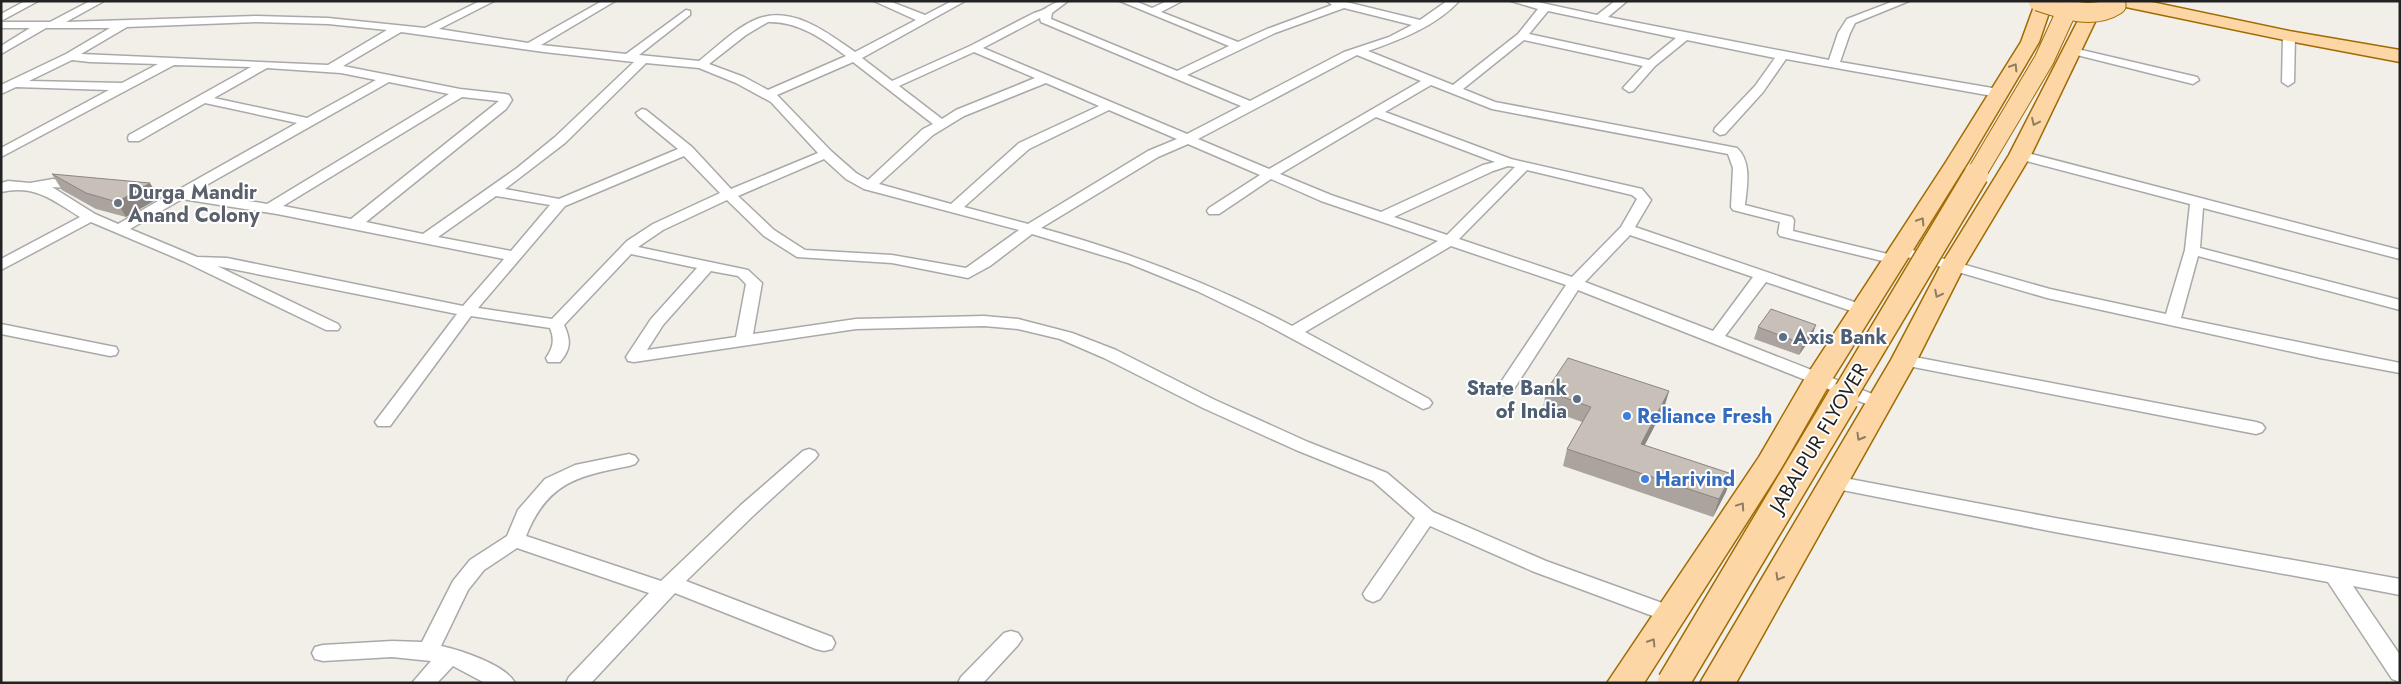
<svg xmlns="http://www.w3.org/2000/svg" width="2401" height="684" viewBox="0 0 2401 684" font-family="Jost,sans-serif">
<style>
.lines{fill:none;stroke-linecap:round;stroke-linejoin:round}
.minor-casing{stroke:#a9a9a9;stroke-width:3}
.primary-casing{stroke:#a06b00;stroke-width:3}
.minor{fill:#fff;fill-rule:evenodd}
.primary{fill:#fcd6a4;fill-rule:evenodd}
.primary-bridge-far2-casing{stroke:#a06b00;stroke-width:21;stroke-linecap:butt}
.primary-bridge-far1-casing{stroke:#a06b00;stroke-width:27;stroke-linecap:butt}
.primary-bridge-casing{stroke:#a06b00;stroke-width:34;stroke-linecap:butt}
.primary-bridge-far2{stroke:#fcd6a4;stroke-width:19}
.primary-bridge-far1{stroke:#fcd6a4;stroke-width:24}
.primary-bridge{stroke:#fcd6a4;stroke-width:31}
.wall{fill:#aba49e}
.shaded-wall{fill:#8b8681}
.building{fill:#c7bfb8;stroke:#8b8681}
.oneway{stroke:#8f7c63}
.worship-dot{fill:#6b7280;stroke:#fff;stroke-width:2}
.service-dot{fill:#5c6f8a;stroke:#fff;stroke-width:2}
.shop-dot{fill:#3f7fe0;stroke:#fff;stroke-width:2}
.labels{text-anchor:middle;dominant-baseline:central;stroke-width:4;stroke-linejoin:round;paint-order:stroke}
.worship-label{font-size:20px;font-weight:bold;fill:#5b616d;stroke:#fff;text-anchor:start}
.service-label{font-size:20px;font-weight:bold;fill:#4e5e75;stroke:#fff;text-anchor:start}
.shop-label{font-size:20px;font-weight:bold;fill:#366cbe;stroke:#fff;text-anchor:start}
.street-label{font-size:20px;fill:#222;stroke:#fff}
</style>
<rect width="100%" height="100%" fill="#f2efe9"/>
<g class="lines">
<defs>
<g id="minor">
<path d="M 25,1 L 38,1 L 1,21 L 1,14 Z"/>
<path d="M 90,1 L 104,1 L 66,22 L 256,16 L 328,18 L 425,28 L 480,1 L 494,1 L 439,29 L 528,43 L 602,1 L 615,1 L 541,45 L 626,54 L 686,10 L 690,11 L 690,15 L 639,55 L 699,61 C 717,47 735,28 757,19 C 792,5 828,33 855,52 L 916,20 L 874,1 L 889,1 L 925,15 L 952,1 L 965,1 L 862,58 L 892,81 L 970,46 L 1034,13 C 1049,10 1049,1 1068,1 L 1052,13 L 1051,19 L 1177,71 L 1229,46 L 1120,1 L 1135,1 L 1152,8 L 1167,1 L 1182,1 L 1161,12 L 1238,42 L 1267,29 L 1332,5 L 1327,1 L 1342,1 L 1420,20 L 1447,1 L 1459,1 C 1436,26 1400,40 1368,51 L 1453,85 L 1518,34 L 1538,9 L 1511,1 L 1533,1 L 1597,15 L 1615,1 L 1627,1 L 1608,17 L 1829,60 L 1838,33 L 1847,19 L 1894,1 L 1909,1 L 1855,23 L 1850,33 L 1840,62 L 1998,89 L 2004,93 L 1998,97 L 1786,59 L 1763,92 L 1725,134 L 1720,135 L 1714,131 L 1715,128 L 1755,86 L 1775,58 L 1687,40 L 1655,66 L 1633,91 L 1629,92 L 1623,88 L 1643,66 L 1524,40 L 1463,89 L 1495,102 L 1737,148 C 1752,162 1747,186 1745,205 L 1792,217 L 1794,220 L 1793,231 L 1900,257 L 1902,260 L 1895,264 L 1780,236 L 1778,233 L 1780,222 L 1733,210 L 1731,207 L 1733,168 L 1728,154 L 1492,109 L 1431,85 L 1385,112 L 1511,159 L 1642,189 L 1651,200 L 1635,227 L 1869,307 L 1871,310 L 1869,313 L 1863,315 L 1766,282 L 1725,336 L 1885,399 L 1888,403 L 1885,407 L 1879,409 L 1578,290 L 1510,395 L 1498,395 L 1495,391 L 1566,285 L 1451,246 L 1305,332 L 1429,399 L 1432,403 L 1429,407 L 1423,409 L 1261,322 L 1197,291 L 1128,263 L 1032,234 L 990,266 L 968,278 L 892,263 L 797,257 L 764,236 L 727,200 L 663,230 L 638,247 L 748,270 L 762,283 L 753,334 L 856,319 L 984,316 L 1018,319 L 1072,333 L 1116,350 L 1215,400 L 1308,442 L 1387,473 L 1433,512 L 1546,561 L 1676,608 L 1679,614 L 1676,620 L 1669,622 L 1532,571 L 1430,526 L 1380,599 L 1373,602 L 1366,599 L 1363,594 L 1366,589 L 1415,518 L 1373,481 L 1296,450 L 1203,408 L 1104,358 L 1060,339 L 1018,329 L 984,326 L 856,329 L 634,362 L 628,361 L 626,357 L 651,319 L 697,268 L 631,254 L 564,325 C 571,340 571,349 560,362 L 548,362 L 546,358 C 553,348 555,340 550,328 L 471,316 L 390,426 L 378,426 L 375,422 L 378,418 L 457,314 L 217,266 L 338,324 L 340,327 L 338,330 L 326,330 L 183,261 L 91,222 L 1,270 L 1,259 L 80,217 C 53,200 34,184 1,192 L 1,183 L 8,181 L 30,183 L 53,179 L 85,183 L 87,186 L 85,189 L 52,187 L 95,214 L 118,224 L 165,197 L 130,193 L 128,190 L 130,187 L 178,190 L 297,123 L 205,103 L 139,141 L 129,141 L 128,138 L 129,135 L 251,67 L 174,65 L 1,157 L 1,148 L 109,90 L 16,87 L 1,94 L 1,85 L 66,54 L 110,28 L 46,28 L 1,54 L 1,46 L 30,28 L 1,28 L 1,22 L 50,22 ZM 1344,8 L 1412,25 L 1389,37 L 1344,52 L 1250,101 L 1187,75 L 1275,33 ZM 1548,11 L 1676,38 L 1649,60 L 1529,34 ZM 1040,18 L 1041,22 L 1241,106 L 1187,134 L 983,48 ZM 256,22 L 328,24 L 387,30 L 328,65 L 81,54 L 127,27 ZM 768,22 C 798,21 823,39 846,56 L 768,90 L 744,77 L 709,64 L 746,35 ZM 401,32 L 544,52 L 634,62 L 555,137 L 517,168 L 423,234 L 366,222 L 506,109 L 512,100 L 509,95 L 505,94 L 460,89 L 343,66 ZM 974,52 L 1035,78 L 956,110 L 942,119 L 899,86 ZM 1357,55 L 1421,81 L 1269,169 L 1198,139 ZM 72,60 L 90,62 L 158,64 L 122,83 L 29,81 ZM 853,62 L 933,124 L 923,129 L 868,180 L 856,173 L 831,151 L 777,95 ZM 646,63 L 699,68 L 736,83 L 771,102 L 818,153 L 731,189 L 692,147 L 646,110 L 642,109 L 636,113 L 638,116 L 678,149 L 559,199 L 505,189 L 565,143 ZM 267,68 L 341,73 L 376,80 L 307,118 L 214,98 ZM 389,82 L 449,94 L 267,204 L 194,192 ZM 1046,83 L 1099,106 L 1019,143 L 951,204 L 879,184 L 933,135 L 964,116 ZM 462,97 L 499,101 L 351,219 L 283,206 ZM 1109,110 L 1177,139 L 1148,151 L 1028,224 L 964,207 L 1029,149 ZM 1376,117 L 1495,162 L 1483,165 L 1381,212 L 1331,195 L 1280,174 ZM 1188,144 L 1260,175 L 1209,208 L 1207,211 L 1209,214 L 1219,214 L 1271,179 L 1321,201 L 1438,241 L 1292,326 C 1212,284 1129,252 1041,228 L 1158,157 ZM 684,156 L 720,193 L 653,224 L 627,241 L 552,319 L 478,308 L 565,206 ZM 824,159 L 846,179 L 864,189 L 1019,230 L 966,268 L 892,255 L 805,250 L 774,230 L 738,196 ZM 1508,166 L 1515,167 L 1447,235 L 1394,217 L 1493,171 ZM 1527,170 L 1632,195 L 1637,199 L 1621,227 L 1572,277 L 1459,239 ZM 496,196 L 550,205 L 511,251 L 438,237 ZM 182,199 L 277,214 L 504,259 L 463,306 L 227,258 L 197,257 L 130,229 ZM 1630,235 L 1753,277 L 1713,331 L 1585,282 ZM 711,271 L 738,276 L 746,284 L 736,337 L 647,350 L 663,325 Z"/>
<path d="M 2289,33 L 2295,36 L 2294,82 L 2288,86 L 2282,82 L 2283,36 Z"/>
<path d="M 2073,48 L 2197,77 L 2199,80 L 2193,84 L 2069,53 L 2069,49 Z"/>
<path d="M 2020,151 L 2400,250 L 2400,259 L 2203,208 L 2200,248 L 2400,300 L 2400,310 L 2198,256 L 2181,318 L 2400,363 L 2400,373 L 2320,358 L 2047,298 L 1897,254 L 1895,251 L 1902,247 L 2050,289 L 2166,314 L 2185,250 L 2190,204 L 2015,158 L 2013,155 L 2015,152 Z"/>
<path d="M 1,324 L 110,346 L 116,347 L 118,351 L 116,355 L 110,356 L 1,334 Z"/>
<path d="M 1904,355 L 2256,422 L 2262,424 L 2265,428 L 2262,432 L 2256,434 L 1898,364 L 1896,360 L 1898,356 Z"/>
<path d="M 809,449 L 815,451 L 818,455 L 815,459 L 755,514 L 686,581 L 832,637 L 835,643 L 832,649 L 824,651 L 816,649 L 675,593 L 591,683 L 566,683 L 569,677 L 649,593 L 517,548 L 484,570 L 468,590 L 441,646 C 460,650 506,665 515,683 L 485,683 L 453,666 L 437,683 L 412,683 L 431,661 L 392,657 L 323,661 L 315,659 L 312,653 L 315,647 L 323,645 L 392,641 L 422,642 L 453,581 L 470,560 L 507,536 L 518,510 L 545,479 L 575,465 L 629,454 L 635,456 L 638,460 L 635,464 L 629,466 C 577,476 547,483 526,536 L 661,581 L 741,505 L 803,451 Z"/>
<path d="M 1834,476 L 2055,518 L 2400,579 L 2400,595 L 2353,586 L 2400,655 L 2400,682 L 2392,679 L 2328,582 L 2055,532 L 1827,487 L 1825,482 L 1827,477 Z"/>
<path d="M 1011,631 L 1018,633 L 1022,639 L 1018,645 L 983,683 L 958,683 L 961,677 L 1004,633 Z"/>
</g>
<g id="primary">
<path d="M 2036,1 L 2053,1 L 2039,42 L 1968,162 L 1833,378 L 1781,469 L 1644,683 L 1607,683 L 1759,457 L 1805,378 L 1946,162 L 2021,42 Z"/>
<path d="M 2088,1 L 2105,1 L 2031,155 L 1965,265 L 1917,360 L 1736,683 L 1700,683 L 1891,360 L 1941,265 L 2009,155 Z"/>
<path d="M 2113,1 L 2147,1 L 2289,31 L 2400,50 L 2400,62 L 2289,41 L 2121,6 L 2115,5 Z"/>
</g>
</defs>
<use href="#minor" class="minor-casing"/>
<use href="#primary" class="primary-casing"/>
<use href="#minor" class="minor"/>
<use href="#primary" class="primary"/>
<defs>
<g id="primary-bridge-far2">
<path d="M 2038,1 C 2062,9 2093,20 2116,5 L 2115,1"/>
<path d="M 1975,176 L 2044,60 L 2067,10"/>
</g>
<path id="primary-bridge-far1" d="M 1842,399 L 1976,175"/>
<path id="primary-bridge" d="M 1673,683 L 1843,398"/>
</defs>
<use href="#primary-bridge-far2" class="primary-bridge-far2-casing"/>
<use href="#primary-bridge-far1" class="primary-bridge-far1-casing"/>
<use href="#primary-bridge" class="primary-bridge-casing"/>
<use href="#primary-bridge-far2" class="primary-bridge-far2"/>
<use href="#primary-bridge-far1" class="primary-bridge-far1"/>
<use href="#primary-bridge" class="primary-bridge"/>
</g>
<g class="wall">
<path d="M 52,174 L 159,198 L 126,217 L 96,209 L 62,190 Z"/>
<path d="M 1758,327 L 1812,336 L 1799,355 L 1754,339 Z"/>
<path d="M 1546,391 L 1669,391 L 1664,408 L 1644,446 L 1732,474 L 1726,492 L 1713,517 L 1563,466 L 1567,449 L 1582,422 L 1543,408 Z"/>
</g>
<g class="shaded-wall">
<path d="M 150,183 L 159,198 L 126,217 L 117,202 Z"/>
<path d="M 1816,325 L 1812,336 L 1799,355 L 1803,344 Z"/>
<path d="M 1669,391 L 1664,408 L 1636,462 L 1641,444 Z"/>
<path d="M 1732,474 L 1726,492 L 1713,517 L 1719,499 Z"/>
</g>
<g class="building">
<path d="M 52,174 L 150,183 L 117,202 L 86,193 Z"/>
<path d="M 1771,309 L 1816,325 L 1803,344 L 1758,327 Z"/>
<path d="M 1568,358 L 1669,391 L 1641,444 L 1732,474 L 1719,499 L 1567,449 L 1591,407 L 1546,391 Z"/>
</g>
<defs><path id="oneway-chevron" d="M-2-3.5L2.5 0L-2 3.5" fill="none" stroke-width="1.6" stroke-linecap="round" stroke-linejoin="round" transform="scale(1.25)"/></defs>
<g class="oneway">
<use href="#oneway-chevron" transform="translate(2014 67) rotate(-58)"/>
<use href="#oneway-chevron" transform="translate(2035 122) rotate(115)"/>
<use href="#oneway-chevron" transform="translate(1921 221) rotate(-58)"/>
<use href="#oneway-chevron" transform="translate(1938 294) rotate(117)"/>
<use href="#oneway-chevron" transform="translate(1860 437) rotate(120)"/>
<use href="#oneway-chevron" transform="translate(1741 506) rotate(-56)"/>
<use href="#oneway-chevron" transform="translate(1779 577) rotate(120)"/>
<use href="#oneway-chevron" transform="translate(1652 642) rotate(-58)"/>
</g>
<circle class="worship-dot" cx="118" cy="203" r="5"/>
<g class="service-dot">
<circle cx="1783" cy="337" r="5"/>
<circle cx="1577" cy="399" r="5"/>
</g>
<g class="shop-dot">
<circle cx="1627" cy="416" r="5"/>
<circle cx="1645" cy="479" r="5"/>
</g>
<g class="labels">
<g class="worship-label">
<text x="128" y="192">Durga Mandir<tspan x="128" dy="23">Anand Colony</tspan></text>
</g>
<g class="service-label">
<text x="1793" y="337">Axis Bank</text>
<text x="1567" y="388" text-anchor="end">State Bank<tspan x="1567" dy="23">of India</tspan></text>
</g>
<g class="shop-label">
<text x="1637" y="416">Reliance Fresh</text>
<text x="1655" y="479">Harivind</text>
</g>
<g class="street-label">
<text transform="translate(1819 438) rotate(-59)">JABALPUR FLYOVER</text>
</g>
</g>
<rect width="2401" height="684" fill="none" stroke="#222222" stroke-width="5"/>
</svg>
